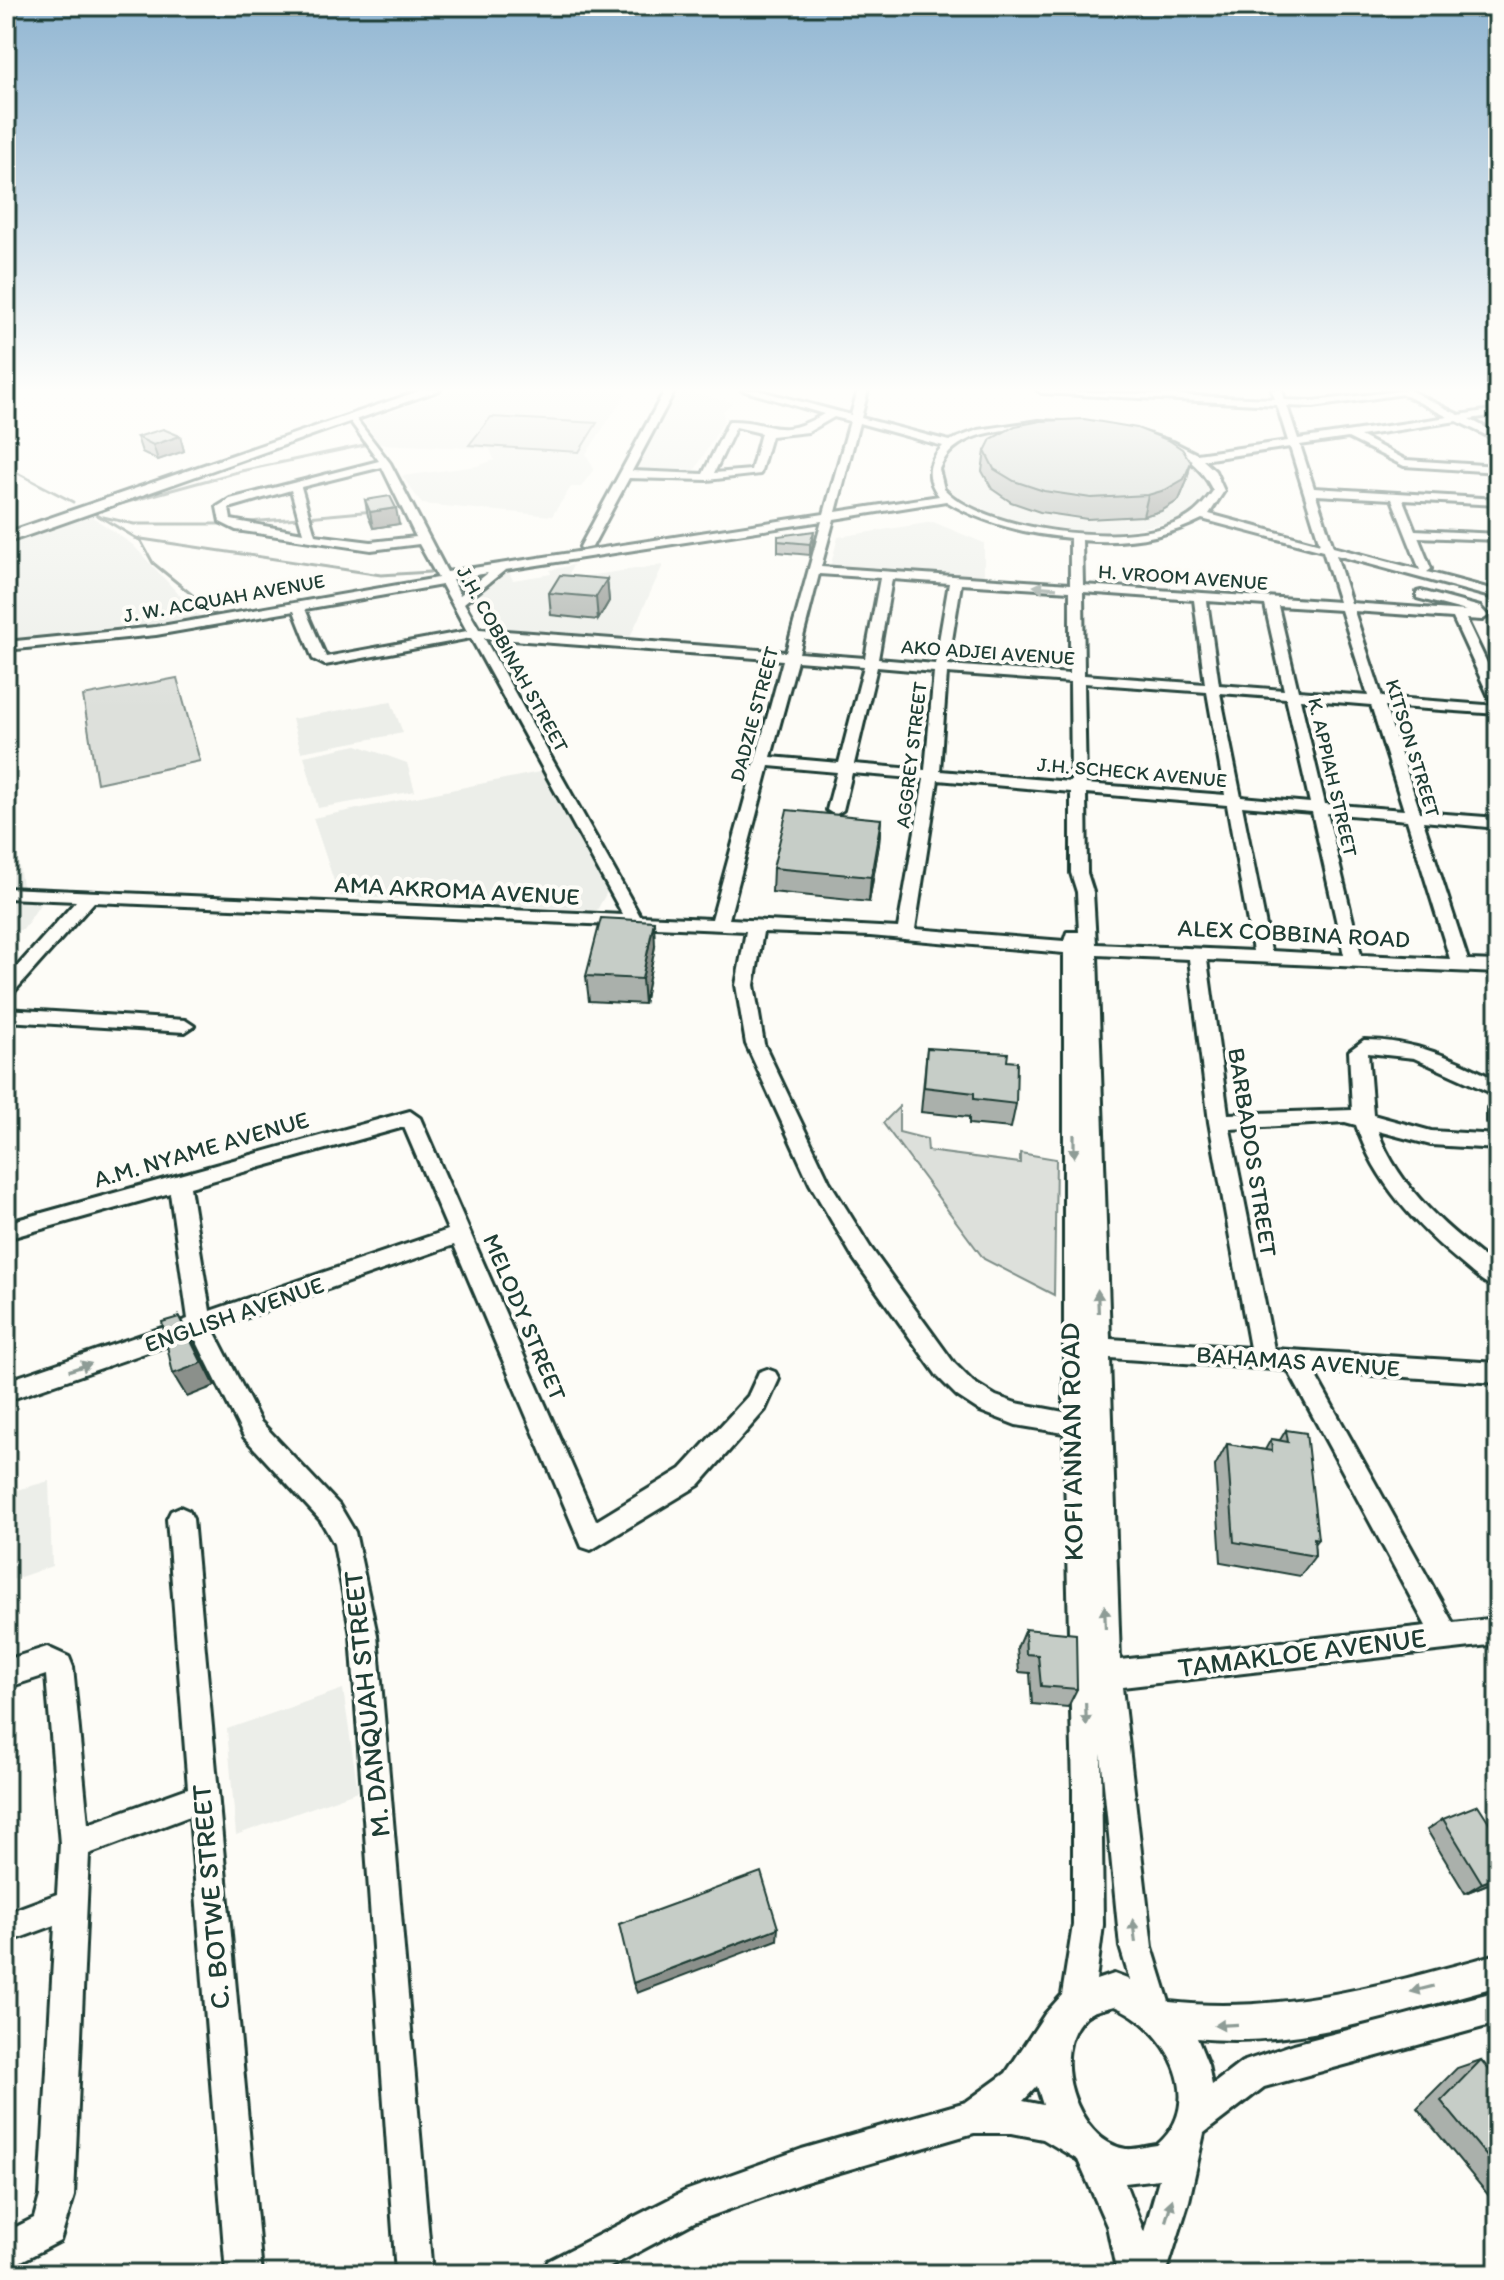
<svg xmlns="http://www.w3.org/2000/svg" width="1504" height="2280" viewBox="0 0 1504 2280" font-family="Itim,sans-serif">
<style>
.built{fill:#eceee9}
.green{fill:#dde0db;stroke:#7e8e88;stroke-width:2}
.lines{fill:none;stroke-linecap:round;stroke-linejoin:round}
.stream-far1{stroke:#75877f;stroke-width:3}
.stream{stroke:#75877f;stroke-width:4}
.minor-casing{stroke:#1f3d34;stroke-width:6}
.major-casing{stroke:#1f3d34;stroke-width:6}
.minor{fill:#fdfcf7;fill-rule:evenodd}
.major{fill:#fdfcf7;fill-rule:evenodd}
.wall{fill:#aab0ab;stroke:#1f3d34;stroke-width:2}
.shaded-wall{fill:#8b908b;stroke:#1f3d34;stroke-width:2}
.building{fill:#c6cdc7;stroke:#1f3d34;stroke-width:2}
.oneway{fill:#8e9c96}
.labels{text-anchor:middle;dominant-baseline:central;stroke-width:8;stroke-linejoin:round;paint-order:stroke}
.far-street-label{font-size:20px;fill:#1f3d34;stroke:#fdfcf7}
.street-label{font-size:24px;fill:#1f3d34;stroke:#fdfcf7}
.near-street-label{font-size:28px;fill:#1f3d34;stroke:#fdfcf7}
</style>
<rect width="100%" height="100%" fill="#fdfcf7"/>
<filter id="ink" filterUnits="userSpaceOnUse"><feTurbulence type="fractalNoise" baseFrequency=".0125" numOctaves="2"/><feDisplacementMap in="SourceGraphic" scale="16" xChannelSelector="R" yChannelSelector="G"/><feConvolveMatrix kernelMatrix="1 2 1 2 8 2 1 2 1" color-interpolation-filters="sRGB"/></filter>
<g filter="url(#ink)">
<g class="built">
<path d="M 454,390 L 620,390 L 626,394 L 586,454 L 594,469 L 581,487 L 571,487 L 552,516 L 422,504 L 402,476 L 477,466 L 494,460 L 490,449 L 379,444 L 364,421 Z"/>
<path d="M 670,390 L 685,390 L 733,403 L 723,410 L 724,421 L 693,473 L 629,470 Z"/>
<path d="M 1021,428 L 1194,463 L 1210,483 L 1210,494 L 1195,513 L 1179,521 L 1108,533 L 1024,525 L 979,510 L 949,490 L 940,469 L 951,451 L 980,436 Z"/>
<path d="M 87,513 L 133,545 L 201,618 L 52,639 L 6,641 L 6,541 Z"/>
<path d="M 933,522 L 984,543 L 984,578 L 830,568 L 838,537 Z"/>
<path d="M 573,565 L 569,574 L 580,577 L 663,565 L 630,637 L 489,627 L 470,596 L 492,576 L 508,571 L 513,580 L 551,574 L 550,570 Z"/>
<path d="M 391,701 L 403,733 L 301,752 L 292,719 Z"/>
<path d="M 357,745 L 407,763 L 415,791 L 318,808 L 304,756 Z"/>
<path d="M 544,771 L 607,892 L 597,910 L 339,896 L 313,818 Z"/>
<path d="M 6,776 L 22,886 L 6,885 Z"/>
<path d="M 6,899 L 42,901 L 23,930 L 6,930 Z"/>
<path d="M 15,1414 L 17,1490 L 49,1481 L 52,1566 L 6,1582 L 6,1417 Z"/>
<path d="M 343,1689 L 358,1791 L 236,1835 L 227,1729 Z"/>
</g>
<g class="green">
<path d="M 491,417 L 597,423 L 579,452 L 469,445 Z"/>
<path d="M 177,678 L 200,761 L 97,783 L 83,696 Z"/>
<path d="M 899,1107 L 899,1132 L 927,1139 L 928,1151 L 1020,1163 L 1020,1153 L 1056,1159 L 1054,1295 L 984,1259 L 883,1123 Z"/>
</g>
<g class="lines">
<g class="stream-far1">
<path d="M 6,467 L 73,502"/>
<path d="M 95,511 L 241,471 L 364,445"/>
<path d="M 92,512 L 141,541 L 153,563 L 196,598"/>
<path d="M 103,517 L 134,524 L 221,524"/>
<path d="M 307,517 L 374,511"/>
<path d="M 236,523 L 299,518"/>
<path d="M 135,538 L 381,575 L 430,572"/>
</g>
<path class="stream" d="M 193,596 L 218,617"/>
<defs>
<g id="minor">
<path d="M 665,390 L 675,390 L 632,471 L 703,474 L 729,421 C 774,420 775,442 824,414 L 742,390 L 757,390 L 851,415 L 858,390 L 868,390 L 861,418 L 949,441 L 978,430 L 1039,421 L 1086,423 L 1142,432 L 1173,442 L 1197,454 L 1288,441 L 1277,405 L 1042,393 L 1037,390 L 1275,399 L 1272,390 L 1282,390 L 1285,400 L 1313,401 L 1409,390 L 1459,415 L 1498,409 L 1498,415 L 1469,419 L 1498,434 L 1498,441 L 1457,421 L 1360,436 L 1406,460 L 1498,466 L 1498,472 L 1404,466 L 1348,438 L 1300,445 L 1314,488 L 1498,499 L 1498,505 L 1403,500 L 1415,530 L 1498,534 L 1498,540 L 1418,537 L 1431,569 L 1427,572 L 1498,591 L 1498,599 L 1336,555 L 1351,603 L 1466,611 L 1417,598 L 1417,592 L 1421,591 L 1480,607 L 1488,616 L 1482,620 L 1466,619 L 1498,686 L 1498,705 L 1491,701 L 1453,618 L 1354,611 L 1382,697 L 1498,706 L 1498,714 L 1385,706 L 1420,812 L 1498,818 L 1498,828 L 1423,821 L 1468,960 L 1498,961 L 1498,973 L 1207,960 L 1228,1114 L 1352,1110 L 1349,1051 L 1364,1040 C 1413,1040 1455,1058 1498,1081 L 1498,1096 L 1414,1058 L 1368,1053 L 1373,1115 L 1431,1131 L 1498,1135 L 1498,1149 L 1431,1145 L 1378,1131 C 1398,1189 1451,1232 1498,1268 L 1498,1289 C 1484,1284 1473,1273 1462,1264 C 1416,1226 1375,1182 1356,1125 L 1345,1122 L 1230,1129 L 1274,1349 L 1498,1363 L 1498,1383 L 1313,1371 L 1453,1623 L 1498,1618 L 1498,1644 L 1122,1687 L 1152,1947 L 1169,2002 C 1283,2015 1389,1983 1498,1954 L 1498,1986 C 1402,2012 1298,2049 1197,2038 L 1208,2065 L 1212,2085 L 1242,2062 L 1294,2044 L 1498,1991 L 1498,2023 L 1264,2087 L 1204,2133 L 1189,2201 L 1166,2274 L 1117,2274 L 1107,2226 L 1078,2160 L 1043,2139 L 1012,2133 L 974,2133 L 802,2183 L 694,2222 L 597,2274 L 543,2274 L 548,2261 L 685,2191 L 802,2149 L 966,2102 L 1006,2073 L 1045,2014 L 1062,1995 L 1073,1925 L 1073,1789 L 1064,1433 L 1016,1425 L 980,1411 L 957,1396 L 938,1377 L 854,1259 L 810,1184 L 746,1044 L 736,985 L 746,931 L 94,902 L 12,994 L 6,996 L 6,979 L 76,901 L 6,898 L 6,888 L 623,915 L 471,638 L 325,665 L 313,659 L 294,611 L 156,635 L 6,650 L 6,642 L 156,627 L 438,578 L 419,544 L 371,550 L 236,530 L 220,522 L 217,507 L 230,499 L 379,461 L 348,418 L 353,415 L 390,463 L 447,572 L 824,514 L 850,421 L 834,417 L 808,432 L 771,436 L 760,474 L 707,480 L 629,478 L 592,547 L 582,549 L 580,547 ZM 1403,394 L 1448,417 L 1298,439 L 1287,406 L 1313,407 ZM 859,423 L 943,446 C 927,462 925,478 939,496 L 836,512 ZM 736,427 L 761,433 L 751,470 L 714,473 ZM 1039,427 C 1098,429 1185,429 1213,491 C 1201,508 1191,518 1171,525 C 1119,546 984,531 944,489 L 939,469 C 955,430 1003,430 1039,427 ZM 1290,447 L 1320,544 L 1209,514 L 1224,491 L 1215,471 L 1203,460 ZM 382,467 L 416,537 L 371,542 L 315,535 L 301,487 ZM 291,490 L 303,533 L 231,520 L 229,508 ZM 1316,495 L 1392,499 L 1420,570 L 1333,547 ZM 946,501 C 984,524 1027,534 1070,538 L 1070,584 L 821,567 L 834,519 ZM 1202,519 L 1323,551 L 1339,602 L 1083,585 L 1082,540 C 1124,544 1165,538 1202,519 ZM 822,521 L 786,652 L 479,629 L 464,603 L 505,570 ZM 488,573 L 460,595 L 452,579 ZM 819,574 L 880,578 L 865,658 L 799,653 ZM 892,579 L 949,583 L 935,664 L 878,659 ZM 961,584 L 1070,591 L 1070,674 L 948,665 ZM 442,585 L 467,631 L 326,657 L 305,609 ZM 1083,592 L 1194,600 L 1205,684 L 1084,675 ZM 1207,601 L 1265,605 L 1284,690 L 1219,685 ZM 1278,606 L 1341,610 L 1368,696 L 1298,691 ZM 484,638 L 783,660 L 712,919 L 640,916 ZM 797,661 L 864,666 L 839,763 L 771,757 ZM 877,667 L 934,672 L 925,770 L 854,764 ZM 947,673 L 1070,682 L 1071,782 L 940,771 ZM 1084,683 L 1207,692 L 1225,795 L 1086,784 ZM 1220,693 L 1286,698 L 1310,803 L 1241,797 ZM 1300,699 L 1371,705 L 1404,810 L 1325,804 ZM 769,766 L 837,772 L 827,810 L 835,815 L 843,810 L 852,773 L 924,779 L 898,928 L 729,919 ZM 938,780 L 1071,792 L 1071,873 L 1077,892 L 1079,932 L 1067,932 L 1064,941 L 915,929 ZM 1086,793 L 1227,805 L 1253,951 L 1096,944 L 1093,892 L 1087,873 ZM 1242,806 L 1312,812 L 1344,955 L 1271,951 ZM 1327,813 L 1407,820 L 1450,959 L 1361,955 ZM 763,932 L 870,936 L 1064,953 L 1064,1412 L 1016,1403 L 996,1396 L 973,1382 L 954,1363 L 870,1247 L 829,1181 L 764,1044 L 754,985 ZM 1097,955 L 1189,959 L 1209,1122 L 1250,1348 L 1110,1339 ZM 1110,1358 L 1288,1370 L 1426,1626 L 1120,1660 ZM 1101,1754 L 1120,1947 L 1130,1980 L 1114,1974 L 1096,1980 L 1103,1925 ZM 1114,2006 C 1166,2026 1209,2101 1157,2145 C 1147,2146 1135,2150 1126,2149 C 1077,2142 1047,2052 1085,2017 C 1092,2010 1105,2009 1114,2006 ZM 1037,2086 L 1043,2105 L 1023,2101 ZM 1159,2179 L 1144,2232 L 1125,2183 Z"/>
<path d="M 6,1009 L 185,1020 L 194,1026 L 185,1032 L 6,1021 Z"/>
<path d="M 1498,1101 L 1498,1129 L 1488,1122 L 1488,1108 Z"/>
<path d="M 410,1111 L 420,1118 L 596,1521 L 681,1469 L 748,1396 L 759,1372 L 767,1369 L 775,1372 L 779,1379 L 765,1410 L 699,1485 L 591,1550 L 582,1547 L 454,1245 L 213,1329 L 260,1421 L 339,1505 L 355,1532 L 377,1635 L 432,2274 L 396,2274 L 351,1635 L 334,1544 L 321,1521 L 244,1437 L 194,1336 L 6,1401 L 6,1381 L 188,1319 L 170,1193 L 6,1239 L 6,1223 ZM 404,1127 L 448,1230 L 210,1311 L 190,1187 Z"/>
<path d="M 180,1507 L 189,1511 L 193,1519 L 262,2274 L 226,2274 L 190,1816 L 89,1854 L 74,2196 L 60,2241 L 6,2269 L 6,2232 L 34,2218 L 40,2196 L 55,1925 L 6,1943 L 6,1913 L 57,1894 L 60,1844 L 46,1675 L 6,1688 L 6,1660 L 47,1647 L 69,1657 L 73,1667 L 88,1824 L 188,1788 L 167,1519 L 171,1511 Z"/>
</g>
<path id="major" d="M 422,390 L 440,390 L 6,543 L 6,533 Z"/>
</defs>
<use href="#minor" class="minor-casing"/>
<use href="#major" class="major-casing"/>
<use href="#minor" class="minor"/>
<use href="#major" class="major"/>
</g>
<g class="wall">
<path d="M 180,436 L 184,451 L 158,460 L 142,452 L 137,437 Z"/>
<path d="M 985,451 L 1191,462 L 1186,483 L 1179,500 L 1161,511 L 1143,516 L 1087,519 L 1040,512 L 1011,502 L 992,489 L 982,471 Z"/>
<path d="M 365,500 L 399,524 L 373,528 L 368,516 Z"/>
<path d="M 778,536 L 813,542 L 810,555 L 778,552 Z"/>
<path d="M 607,579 L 609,601 L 598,620 L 551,615 L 549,593 Z"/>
<path d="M 881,819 L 879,844 L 869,902 L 772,892 L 773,868 Z"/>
<path d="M 655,946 L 644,1004 L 589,1001 L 586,976 Z"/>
<path d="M 927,1048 L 1007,1061 L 1016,1104 L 1011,1128 L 969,1124 L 969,1117 L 921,1112 Z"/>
<path d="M 1286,1430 L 1318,1539 L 1314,1544 L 1315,1556 L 1300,1576 L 1221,1562 L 1215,1466 L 1227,1444 L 1265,1450 L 1271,1439 L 1280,1440 Z"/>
<path d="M 1025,1629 L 1077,1689 L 1068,1707 L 1032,1704 L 1030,1673 L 1019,1672 L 1017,1648 Z"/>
<path d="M 1443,1819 L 1498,1836 L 1498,1880 L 1465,1893 L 1427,1830 Z"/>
<path d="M 1481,2060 L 1498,2080 L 1498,2207 L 1417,2108 L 1457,2068 Z"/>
</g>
<g class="shaded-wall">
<path d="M 180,436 L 184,451 L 158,460 L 153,445 Z"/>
<path d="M 1191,462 L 1186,483 L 1179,500 L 1161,511 L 1143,516 L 1148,495 Z"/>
<path d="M 396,508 L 399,524 L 373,528 L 370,512 Z"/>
<path d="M 814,531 L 813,542 L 810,555 L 810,544 Z"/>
<path d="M 607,579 L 609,601 L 598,620 L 596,597 Z"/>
<path d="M 881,819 L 879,844 L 869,902 L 871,877 Z"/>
<path d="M 654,921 L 655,946 L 644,1004 L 642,979 Z"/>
<path d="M 179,1317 L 192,1340 L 215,1386 L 187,1397 L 173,1374 Z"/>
<path d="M 1498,1877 L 1498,1880 L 1465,1893 L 1482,1883 Z"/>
<path d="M 778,1928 L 777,1940 L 637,1993 L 633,1983 Z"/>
</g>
<g class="building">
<path d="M 1084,419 L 1137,428 L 1170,441 L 1182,449 L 1191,462 L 1184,479 L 1165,490 L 1148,495 L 1091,498 L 1044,491 L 1014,481 L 994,469 L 985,451 L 991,439 L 1015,426 L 1041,421 Z"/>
<path d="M 163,429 L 180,436 L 153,445 L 137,437 Z"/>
<path d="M 390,496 L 396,508 L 370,512 L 365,500 Z"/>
<path d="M 814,531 L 810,544 L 778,541 L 778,536 Z"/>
<path d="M 560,575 L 607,579 L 596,597 L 549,593 Z"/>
<path d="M 787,810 L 881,819 L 871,877 L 773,868 Z"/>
<path d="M 601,918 L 654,921 L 642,979 L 586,976 Z"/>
<path d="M 927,1048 L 1008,1053 L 1007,1061 L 1017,1062 L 1016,1104 L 974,1099 L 974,1093 L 924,1087 Z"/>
<path d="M 179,1317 L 202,1363 L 173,1374 L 162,1322 Z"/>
<path d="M 1286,1430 L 1306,1433 L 1318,1539 L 1314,1538 L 1315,1556 L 1234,1542 L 1227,1444 L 1272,1451 L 1271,1439 L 1288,1442 Z"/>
<path d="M 1025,1629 L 1076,1634 L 1077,1689 L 1041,1686 L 1038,1655 L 1026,1654 Z"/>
<path d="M 1478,1805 L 1498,1836 L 1498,1877 L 1482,1883 L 1443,1819 Z"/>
<path d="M 761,1872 L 778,1928 L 633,1983 L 619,1924 Z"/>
<path d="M 1481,2060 L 1498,2080 L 1498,2170 L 1441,2101 Z"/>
</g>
<defs><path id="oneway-solid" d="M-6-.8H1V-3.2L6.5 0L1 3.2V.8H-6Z" transform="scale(2)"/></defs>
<g class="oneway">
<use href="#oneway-solid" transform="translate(1045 587) rotate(-176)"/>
<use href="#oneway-solid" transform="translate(1074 1146) rotate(90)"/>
<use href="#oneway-solid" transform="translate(1098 1301) rotate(-92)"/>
<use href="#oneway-solid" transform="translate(80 1367) rotate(-18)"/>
<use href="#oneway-solid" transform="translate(1105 1617) rotate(-92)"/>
<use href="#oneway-solid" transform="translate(1086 1714) rotate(88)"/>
<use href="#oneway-solid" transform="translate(1134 1931) rotate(-97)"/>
<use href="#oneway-solid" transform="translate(1422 1989) rotate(166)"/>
<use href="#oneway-solid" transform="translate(1226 2025) rotate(177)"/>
<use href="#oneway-solid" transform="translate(1169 2210) rotate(-73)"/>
</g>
</g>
<linearGradient id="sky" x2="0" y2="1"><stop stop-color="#91b6d2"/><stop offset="0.55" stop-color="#fefefb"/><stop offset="1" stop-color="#fefefb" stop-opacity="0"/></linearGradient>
<rect width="1504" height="709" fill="url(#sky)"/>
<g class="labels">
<g class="far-street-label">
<text transform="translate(1183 577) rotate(4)">H. VROOM AVENUE</text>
<text transform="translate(224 598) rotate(-10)">J. W. ACQUAH AVENUE</text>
<text transform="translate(988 652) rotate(4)">AKO ADJEI AVENUE</text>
<text transform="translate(513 659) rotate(61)">J.H. COBBINAH STREET</text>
<text transform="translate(754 714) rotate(-75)">DADZIE STREET</text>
<text transform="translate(1413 748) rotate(73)">KITSON STREET</text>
<text transform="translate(911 755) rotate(-83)">AGGREY STREET</text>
<text transform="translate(1132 772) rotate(5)">J.H. SCHECK AVENUE</text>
<text transform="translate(1333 777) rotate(77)">K. APPIAH STREET</text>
</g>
<g class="street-label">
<text transform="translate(457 890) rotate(3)">AMA AKROMA AVENUE</text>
<text transform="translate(1294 933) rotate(3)">ALEX COBBINA ROAD</text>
<text transform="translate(201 1149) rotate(-16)">A.M. NYAME AVENUE</text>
<text transform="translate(1253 1152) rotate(81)">BARBADOS STREET</text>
<text transform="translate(234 1314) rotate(-19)">ENGLISH AVENUE</text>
<text transform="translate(525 1317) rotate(67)">MELODY STREET</text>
<text transform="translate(1298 1361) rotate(4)">BAHAMAS AVENUE</text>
</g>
<g class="near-street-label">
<text transform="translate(1071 1442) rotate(-91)">KOFI ANNAN ROAD</text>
<text transform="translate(1302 1652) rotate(-7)">TAMAKLOE AVENUE</text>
<text transform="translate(366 1704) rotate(-96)">M. DANQUAH STREET</text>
<text transform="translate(210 1897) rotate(-95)">C. BOTWE STREET</text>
</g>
</g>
<rect width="1504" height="2280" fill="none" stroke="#fdfcf7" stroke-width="32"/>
<rect x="16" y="16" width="1472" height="2248" fill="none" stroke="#1f3d34" stroke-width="3" filter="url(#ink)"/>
</svg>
